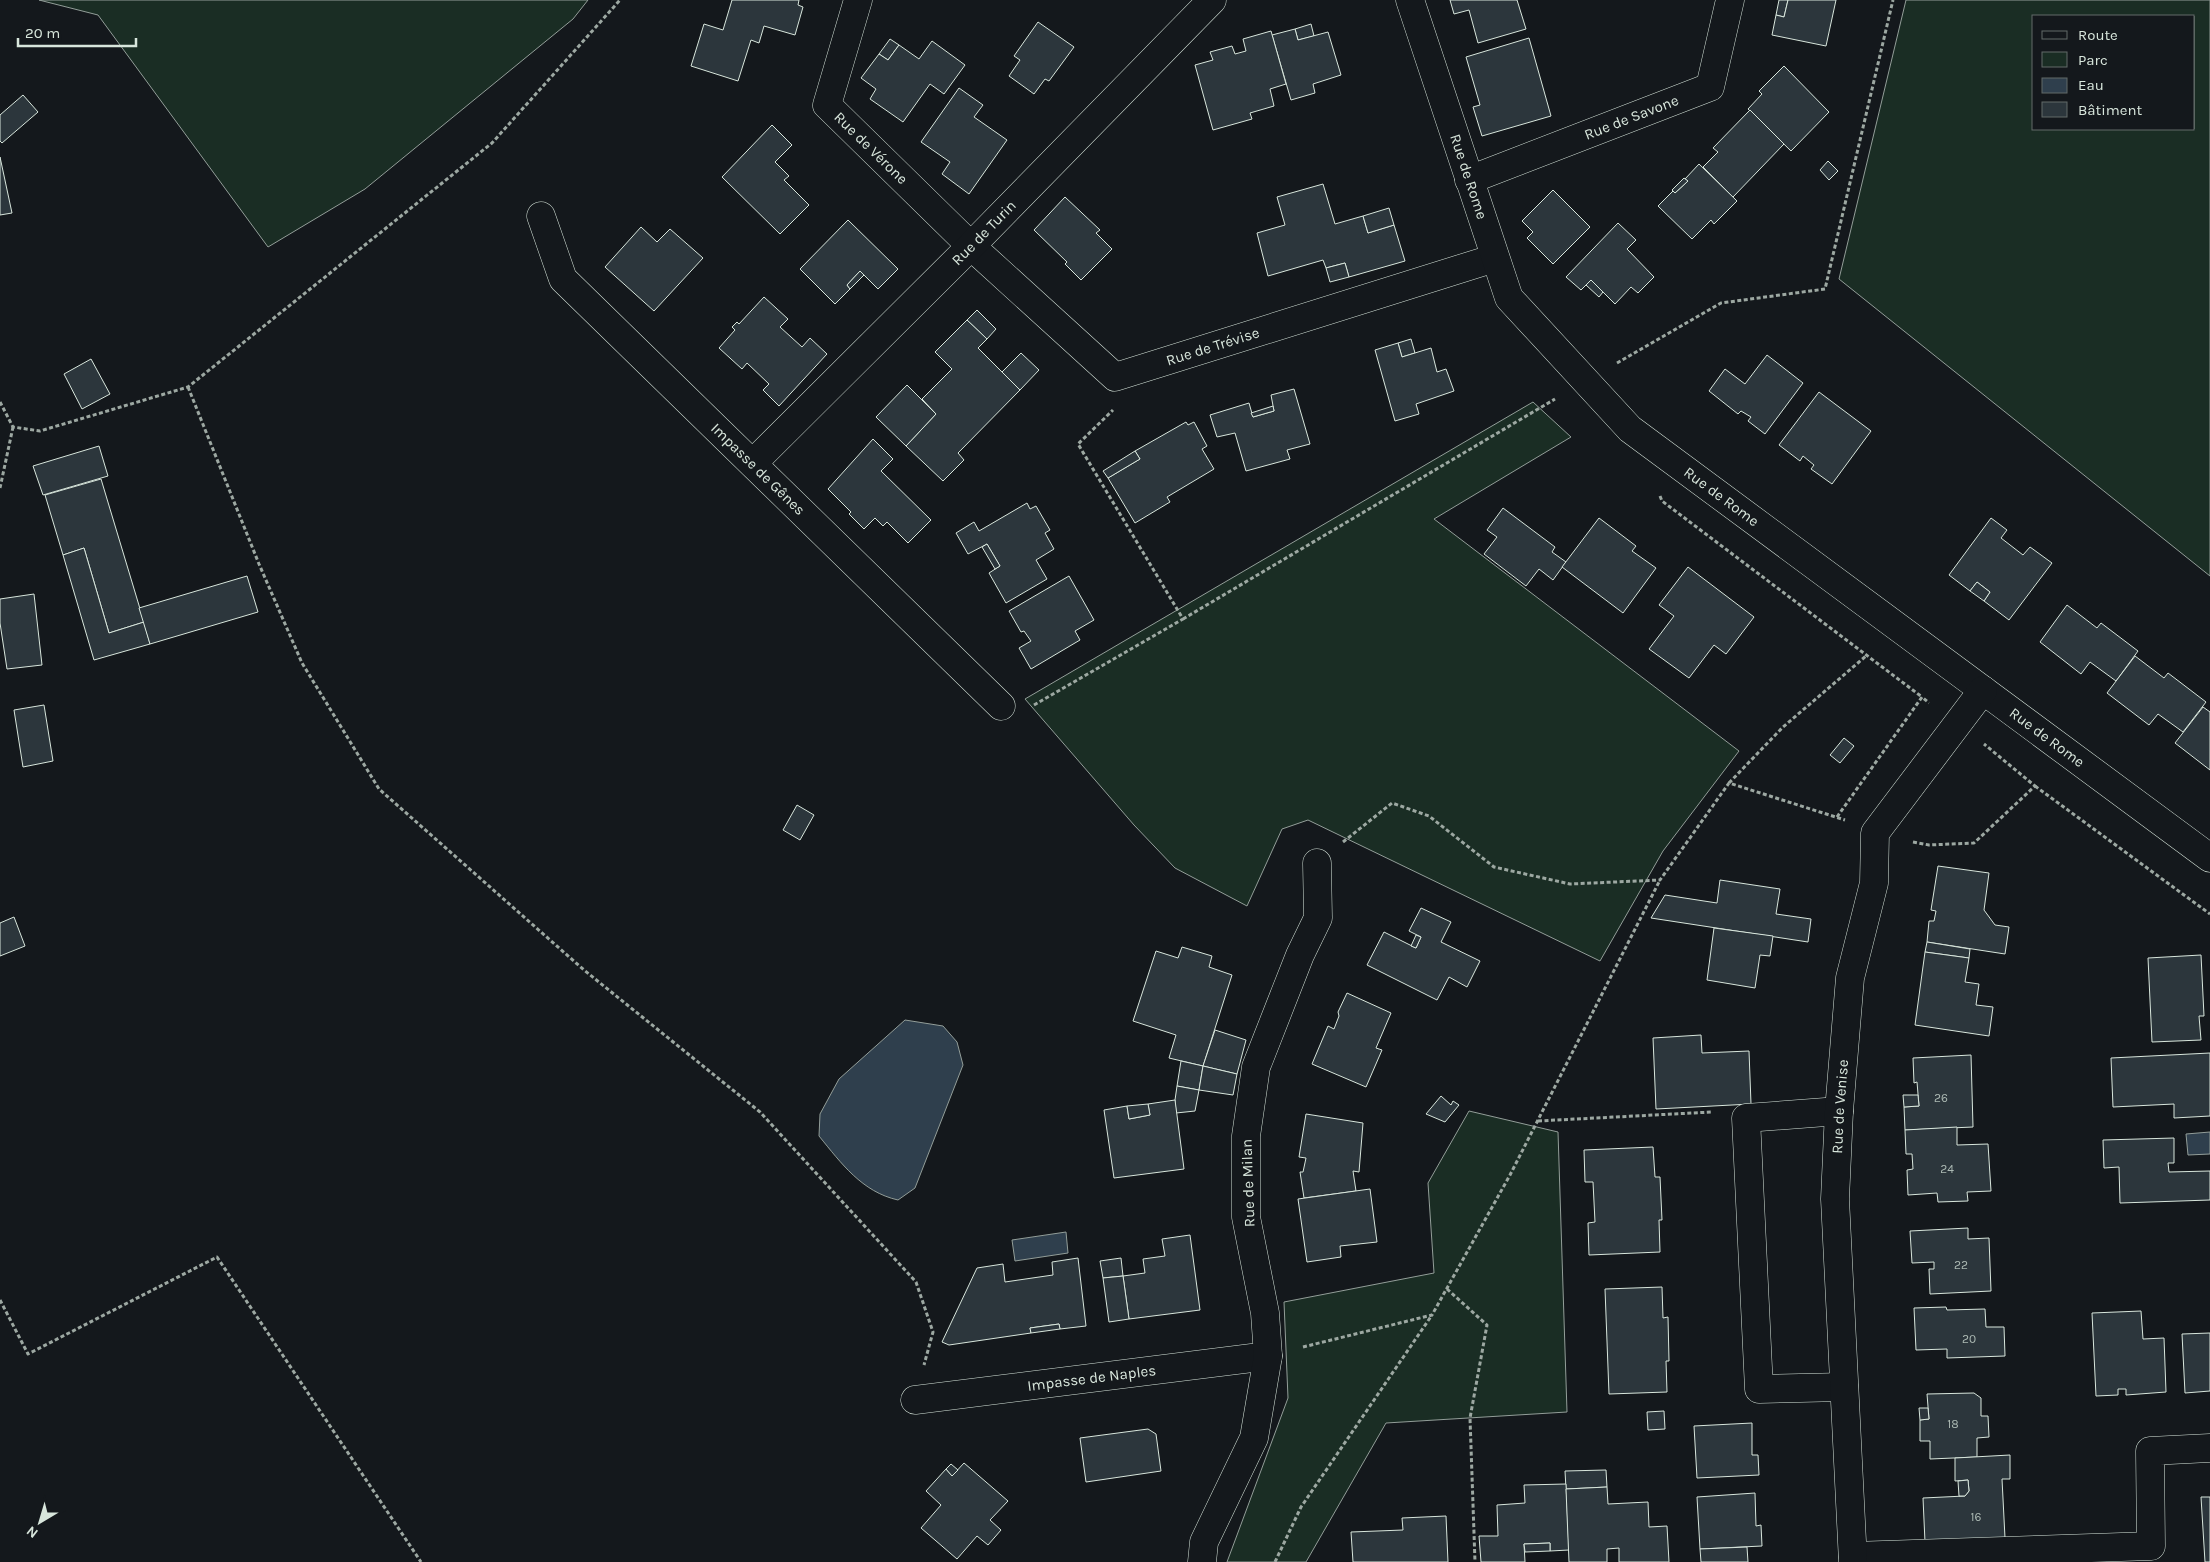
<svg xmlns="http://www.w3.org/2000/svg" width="2210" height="1562" viewBox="0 0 2210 1562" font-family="Karla,sans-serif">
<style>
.green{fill:#1a2d24;stroke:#939e99;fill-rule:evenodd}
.water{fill:#2f3f4d;stroke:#939e99}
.building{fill:#2c363c;stroke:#d8e6dc}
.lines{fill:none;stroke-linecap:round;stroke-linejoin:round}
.minor-casing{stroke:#d8e6dc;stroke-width:29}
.path{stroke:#9da8a2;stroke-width:3;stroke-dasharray:4 2.5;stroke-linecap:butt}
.minor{stroke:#14181c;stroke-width:28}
.labels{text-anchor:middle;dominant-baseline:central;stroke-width:4;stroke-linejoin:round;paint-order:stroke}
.number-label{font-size:12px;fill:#adbab4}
.street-label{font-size:15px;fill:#d8e6dc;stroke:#14181c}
</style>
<rect width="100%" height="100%" fill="#14181c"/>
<g class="green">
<path d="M 39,0 L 588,0 L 573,19 L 365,189 L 268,247 L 98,15 Z"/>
<path d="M 1906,0 L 2210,0 L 2210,576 L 1839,279 ZM 2034,16 L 2194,16 L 2194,129 L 2034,129 Z"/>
<path d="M 1533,402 L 1571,437 L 1434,519 L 1739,751 L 1663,851 L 1600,961 L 1308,820 L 1282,829 L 1247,906 L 1175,868 L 1134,825 L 1025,699 Z"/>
<path d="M 1469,1111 L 1558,1132 L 1567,1412 L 1386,1423 L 1306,1562 L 1227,1562 L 1288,1398 L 1284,1302 L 1434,1273 L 1428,1183 Z"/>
</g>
<g class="water">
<path d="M 905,1020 L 943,1026 L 957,1042 L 963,1065 L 915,1188 L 898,1200 C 862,1192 841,1163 819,1136 L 820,1114 L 839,1079 Z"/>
<path d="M 2210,1132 L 2210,1154 L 2188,1155 L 2186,1134 Z"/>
<path d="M 1066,1232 L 1068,1253 L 1015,1261 L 1012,1240 Z"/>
</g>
<g class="building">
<path d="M 732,0 L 799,0 L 798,5 L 803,7 L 795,35 L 764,26 L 759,43 L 751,40 L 738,81 L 691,66 L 704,24 L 723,30 Z"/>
<path d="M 1450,0 L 1517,0 L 1526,29 L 1478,43 L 1469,10 L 1454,14 Z"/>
<path d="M 1779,0 L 1788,0 L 1784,17 L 1776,15 Z"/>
<path d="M 1788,0 L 1836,0 L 1826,46 L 1772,35 L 1776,15 L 1784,17 Z"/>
<path d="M 1038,22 L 1074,47 L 1049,81 L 1045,79 L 1034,94 L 1009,76 L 1020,60 L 1014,56 Z"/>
<path d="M 1311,24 L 1314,36 L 1298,40 L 1295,29 Z"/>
<path d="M 1295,29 L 1298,40 L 1328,32 L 1341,75 L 1313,84 L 1315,93 L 1291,100 L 1272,35 Z"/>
<path d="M 1271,31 L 1286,84 L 1270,89 L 1274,106 L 1250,113 L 1252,119 L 1213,130 L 1195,65 L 1213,60 L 1210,52 L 1232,46 L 1235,54 L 1246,51 L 1243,39 Z"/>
<path d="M 1529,38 L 1551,116 L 1482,136 L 1473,107 L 1480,105 L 1466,57 Z"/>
<path d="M 890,39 L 899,45 L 888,60 L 879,54 Z"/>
<path d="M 932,41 L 965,65 L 944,94 L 930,84 L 903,122 L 870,99 L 876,89 L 861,78 L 879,54 L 888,60 L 899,45 L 919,59 Z"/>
<path d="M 1784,66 L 1829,112 L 1791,151 L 1748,109 L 1762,94 L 1759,91 Z"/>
<path d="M 959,88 L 983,105 L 974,117 L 1007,140 L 969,194 L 942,174 L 950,162 L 921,142 Z"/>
<path d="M 23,95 L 38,112 L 2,143 L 0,141 L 0,115 Z"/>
<path d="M 1750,110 L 1784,144 L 1733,197 L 1703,167 L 1718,152 L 1713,148 Z"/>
<path d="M 772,125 L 792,145 L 775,162 L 789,176 L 784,180 L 809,205 L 780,234 L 722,177 Z"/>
<path d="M 0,157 L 12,213 L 0,215 Z"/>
<path d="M 1828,161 L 1838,171 L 1829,180 L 1820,170 Z"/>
<path d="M 1699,164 L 1737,201 L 1714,224 L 1711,220 L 1692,239 L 1658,206 L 1673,191 L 1675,193 L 1688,181 L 1685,179 Z"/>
<path d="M 1684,178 L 1688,181 L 1675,193 L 1672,190 Z"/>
<path d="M 1323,184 L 1335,224 L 1363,216 L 1368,233 L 1394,225 L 1405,261 L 1349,277 L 1345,263 L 1326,268 L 1323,260 L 1268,276 L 1257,233 L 1285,225 L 1277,197 Z"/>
<path d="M 1553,190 L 1590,227 L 1553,264 L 1527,238 L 1533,232 L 1522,221 Z"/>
<path d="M 1065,197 L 1100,230 L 1096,233 L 1112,249 L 1081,280 L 1065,264 L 1067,262 L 1034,230 Z"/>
<path d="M 1389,208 L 1394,225 L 1368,233 L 1363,216 Z"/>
<path d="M 848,220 L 898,269 L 878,289 L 860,271 L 847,285 L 850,289 L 835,304 L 800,269 Z"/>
<path d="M 1618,223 L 1636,240 L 1627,249 L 1654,277 L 1638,293 L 1631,287 L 1615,304 L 1591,280 L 1581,290 L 1566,277 Z"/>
<path d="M 641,227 L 657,242 L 670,229 L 703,258 L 654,311 L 605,267 Z"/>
<path d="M 1345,263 L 1349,277 L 1330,282 L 1326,268 Z"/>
<path d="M 860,271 L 864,275 L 850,289 L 847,285 Z"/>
<path d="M 1591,280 L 1603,292 L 1599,297 L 1586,285 Z"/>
<path d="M 764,297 L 788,319 L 780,327 L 802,347 L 810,338 L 827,354 L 779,406 L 763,390 L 769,384 L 747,363 L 742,369 L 719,348 L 735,330 L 732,327 L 737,322 L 739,324 Z"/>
<path d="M 977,310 L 996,329 L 987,339 L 967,320 Z"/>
<path d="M 967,320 L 987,339 L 978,348 L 1020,390 L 958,453 L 964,460 L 943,481 L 906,446 L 936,414 L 922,399 L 952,369 L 935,352 Z"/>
<path d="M 1411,339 L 1415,353 L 1402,357 L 1398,343 Z"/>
<path d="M 1398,343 L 1402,357 L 1431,348 L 1437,372 L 1446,369 L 1454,391 L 1416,404 L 1419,414 L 1395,421 L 1375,350 Z"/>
<path d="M 1021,353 L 1039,370 L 1020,390 L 1002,372 Z"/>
<path d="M 1767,355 L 1803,383 L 1765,434 L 1748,421 L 1751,417 L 1741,411 L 1738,414 L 1709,391 L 1725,369 L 1745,384 Z"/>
<path d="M 91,359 L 110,394 L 82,409 L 64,374 Z"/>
<path d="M 907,385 L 936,414 L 906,446 L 876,417 Z"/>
<path d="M 1294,389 L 1310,444 L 1287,450 L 1290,459 L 1246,471 L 1235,433 L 1217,437 L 1210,415 L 1249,403 L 1253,417 L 1274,411 L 1271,395 Z"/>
<path d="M 1819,392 L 1871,431 L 1832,484 L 1811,469 L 1814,465 L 1803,456 L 1800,461 L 1779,445 Z"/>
<path d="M 1273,406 L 1274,411 L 1253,417 L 1251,413 Z"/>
<path d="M 1186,422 L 1188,425 L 1194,422 L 1207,446 L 1202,449 L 1214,469 L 1167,497 L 1170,502 L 1135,523 L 1108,478 L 1140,459 L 1135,451 Z"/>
<path d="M 873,439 L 893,459 L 881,471 L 931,520 L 908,543 L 887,522 L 883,526 L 875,518 L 864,529 L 849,514 L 851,512 L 828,489 Z"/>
<path d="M 99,446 L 108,476 L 43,495 L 33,466 Z"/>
<path d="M 1135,451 L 1140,459 L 1108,478 L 1103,471 Z"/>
<path d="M 101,479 L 144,622 L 109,633 L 84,548 L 63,555 L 45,495 Z"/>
<path d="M 1027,503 L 1030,509 L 1036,506 L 1050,530 L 1045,533 L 1054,549 L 1036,560 L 1047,579 L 1006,603 L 989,573 L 1000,566 L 987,544 L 968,554 L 956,533 L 974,522 L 979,531 Z"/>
<path d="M 1503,508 L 1555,547 L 1552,552 L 1566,562 L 1553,580 L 1539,569 L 1526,586 L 1484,554 L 1497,537 L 1487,530 Z"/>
<path d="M 1599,518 L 1636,546 L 1632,551 L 1656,568 L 1623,613 L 1562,567 Z"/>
<path d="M 1991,518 L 2007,530 L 2001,538 L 2023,555 L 2030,547 L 2052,563 L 2009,620 L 1984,601 L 1990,592 L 1977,582 L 1970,591 L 1949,575 Z"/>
<path d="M 987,544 L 1000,566 L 995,569 L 982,547 Z"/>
<path d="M 84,548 L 109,633 L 144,622 L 150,644 L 94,660 L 63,555 Z"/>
<path d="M 1688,567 L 1754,617 L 1726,654 L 1714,645 L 1689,678 L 1649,649 L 1674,616 L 1659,605 Z"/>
<path d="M 247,576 L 258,612 L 150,644 L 139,608 Z"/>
<path d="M 1069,576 L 1094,620 L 1075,631 L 1080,640 L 1031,669 L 1019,648 L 1031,641 L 1024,631 L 1021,632 L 1009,611 Z"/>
<path d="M 1977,582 L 1990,592 L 1984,601 L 1970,591 Z"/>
<path d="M 34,594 L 42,665 L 7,669 L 0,623 L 0,599 Z"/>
<path d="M 2067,605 L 2097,628 L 2101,623 L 2138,651 L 2116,681 L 2090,662 L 2081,674 L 2040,642 Z"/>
<path d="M 2135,656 L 2164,678 L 2168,673 L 2206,702 L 2183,732 L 2158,714 L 2149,725 L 2107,693 Z"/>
<path d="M 44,705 L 53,761 L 23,767 L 14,710 Z"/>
<path d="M 2203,707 L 2210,712 L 2210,770 L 2175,743 Z"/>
<path d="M 1844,738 L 1854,746 L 1840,763 L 1830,755 Z"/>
<path d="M 797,805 L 814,815 L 800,840 L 783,830 Z"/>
<path d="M 1938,866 L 1989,873 L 1984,910 L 1995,925 L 2009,927 L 2005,954 L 1927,942 L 1929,921 L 1934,921 L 1936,911 L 1931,910 Z"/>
<path d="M 1720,880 L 1780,889 L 1776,914 L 1811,919 L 1808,942 L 1651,918 L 1665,895 L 1717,903 Z"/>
<path d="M 1421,908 L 1451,922 L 1441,942 L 1480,961 L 1467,987 L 1449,977 L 1437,1000 L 1367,965 L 1384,932 L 1416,948 L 1421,937 L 1409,931 Z"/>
<path d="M 14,917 L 25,946 L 0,956 L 0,923 Z"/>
<path d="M 1714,928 L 1773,936 L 1770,956 L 1760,955 L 1755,988 L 1707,980 Z"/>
<path d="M 1416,935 L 1421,937 L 1416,948 L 1411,946 Z"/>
<path d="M 1927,942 L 1970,949 L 1969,958 L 1925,952 Z"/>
<path d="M 1182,947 L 1212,956 L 1209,967 L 1232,975 L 1203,1066 L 1169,1058 L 1176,1035 L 1133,1021 L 1156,951 L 1178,958 Z"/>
<path d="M 1925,952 L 1969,958 L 1965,982 L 1979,984 L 1976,1005 L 1993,1007 L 1989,1036 L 1915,1025 Z"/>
<path d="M 2201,955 L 2204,1016 L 2199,1016 L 2201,1040 L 2152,1042 L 2148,958 Z"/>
<path d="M 1347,993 L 1391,1013 L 1376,1048 L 1382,1050 L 1366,1087 L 1312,1064 L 1328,1026 L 1334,1029 L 1339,1016 L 1338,1012 Z"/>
<path d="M 1215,1030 L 1246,1040 L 1237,1074 L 1203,1066 Z"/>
<path d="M 1701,1035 L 1702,1053 L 1749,1051 L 1751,1104 L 1656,1109 L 1653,1038 Z"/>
<path d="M 2210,1053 L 2210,1116 L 2174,1118 L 2174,1104 L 2113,1107 L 2111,1058 Z"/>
<path d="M 1971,1055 L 1973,1127 L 1905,1130 L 1904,1107 L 1919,1106 L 1917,1082 L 1914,1083 L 1913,1058 Z"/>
<path d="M 1181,1061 L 1203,1066 L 1199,1090 L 1177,1086 Z"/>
<path d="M 1203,1066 L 1237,1074 L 1233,1095 L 1199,1090 Z"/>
<path d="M 1177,1086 L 1199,1090 L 1195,1111 L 1176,1113 L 1175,1100 Z"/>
<path d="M 1903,1095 L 1918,1095 L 1919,1106 L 1904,1107 Z"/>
<path d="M 1441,1096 L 1451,1105 L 1453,1101 L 1459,1105 L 1445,1122 L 1426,1114 Z"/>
<path d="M 1175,1100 L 1184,1169 L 1114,1178 L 1104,1110 L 1127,1106 L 1129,1119 L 1150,1115 L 1148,1104 Z"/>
<path d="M 1148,1104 L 1150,1115 L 1129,1119 L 1127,1106 Z"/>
<path d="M 1306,1114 L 1363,1123 L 1359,1172 L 1353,1171 L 1356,1191 L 1304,1198 L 1300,1172 L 1303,1172 L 1306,1158 L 1299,1157 Z"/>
<path d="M 1957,1127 L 1957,1145 L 1988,1144 L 1991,1191 L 1967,1192 L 1968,1201 L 1938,1202 L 1937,1193 L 1908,1195 L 1907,1170 L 1913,1169 L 1912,1154 L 1906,1154 L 1905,1130 Z"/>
<path d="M 2174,1138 L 2174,1163 L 2168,1163 L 2169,1172 L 2210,1171 L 2210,1200 L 2120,1203 L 2119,1167 L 2104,1168 L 2103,1140 Z"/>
<path d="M 1653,1147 L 1655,1177 L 1660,1177 L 1662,1220 L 1659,1220 L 1660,1252 L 1589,1255 L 1588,1223 L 1595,1222 L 1593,1182 L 1585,1182 L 1584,1150 Z"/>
<path d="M 1370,1189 L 1377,1242 L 1340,1246 L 1341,1257 L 1307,1262 L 1298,1199 Z"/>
<path d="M 1968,1228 L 1968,1239 L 1989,1238 L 1991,1291 L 1930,1294 L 1929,1269 L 1934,1269 L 1934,1262 L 1912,1263 L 1910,1231 Z"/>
<path d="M 1190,1235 L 1200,1310 L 1129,1319 L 1123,1276 L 1145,1273 L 1143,1259 L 1165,1256 L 1162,1239 Z"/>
<path d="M 1078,1258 L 1086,1326 L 1060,1329 L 1059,1324 L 1030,1328 L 1031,1333 L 949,1345 L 942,1342 L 977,1268 L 1003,1264 L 1005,1282 L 1053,1275 L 1052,1262 Z"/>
<path d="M 1121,1258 L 1123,1276 L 1103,1278 L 1100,1261 Z"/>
<path d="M 1123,1276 L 1129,1319 L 1109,1322 L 1103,1278 Z"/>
<path d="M 1662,1287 L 1663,1318 L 1668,1317 L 1669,1361 L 1666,1361 L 1667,1392 L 1609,1394 L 1605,1289 Z"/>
<path d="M 1946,1307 L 1947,1310 L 1985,1309 L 1986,1327 L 2004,1327 L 2005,1356 L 1947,1358 L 1947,1349 L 1916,1350 L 1914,1308 Z"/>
<path d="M 2141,1311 L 2143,1339 L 2164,1338 L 2166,1392 L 2126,1395 L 2126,1389 L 2118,1389 L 2118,1395 L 2096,1396 L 2092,1313 Z"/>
<path d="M 1059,1324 L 1060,1329 L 1031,1333 L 1030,1328 Z"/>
<path d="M 2210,1333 L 2210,1391 L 2185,1393 L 2182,1334 Z"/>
<path d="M 1974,1393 L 1981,1398 L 1981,1416 L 1988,1416 L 1989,1437 L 1977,1438 L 1977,1457 L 1930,1459 L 1930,1441 L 1920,1441 L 1920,1420 L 1929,1419 L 1927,1394 Z"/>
<path d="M 1919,1408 L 1928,1408 L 1929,1419 L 1920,1420 Z"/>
<path d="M 1664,1411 L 1665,1429 L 1648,1430 L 1647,1412 Z"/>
<path d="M 1752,1423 L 1752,1455 L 1758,1455 L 1759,1475 L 1697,1478 L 1694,1426 Z"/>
<path d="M 1148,1429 L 1156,1434 L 1161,1471 L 1086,1482 L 1080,1438 Z"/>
<path d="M 2010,1455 L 2010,1479 L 2002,1479 L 2005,1538 L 1925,1542 L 1923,1498 L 1965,1496 L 1969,1491 L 1968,1480 L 1955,1481 L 1955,1458 Z"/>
<path d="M 964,1463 L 1008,1501 L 990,1520 L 1001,1530 L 988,1545 L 977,1536 L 957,1559 L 921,1528 L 941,1505 L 926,1491 L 946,1469 L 952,1476 Z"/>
<path d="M 951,1464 L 958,1470 L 952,1476 L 946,1469 Z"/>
<path d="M 1606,1470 L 1607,1487 L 1566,1489 L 1565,1471 Z"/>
<path d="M 1968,1480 L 1969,1491 L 1965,1496 L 1959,1496 L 1958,1481 Z"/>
<path d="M 1566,1484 L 1569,1550 L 1550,1551 L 1550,1543 L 1524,1544 L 1525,1562 L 1481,1562 L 1479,1536 L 1498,1536 L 1497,1505 L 1525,1503 L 1524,1485 Z"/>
<path d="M 1607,1487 L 1608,1504 L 1648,1502 L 1649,1527 L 1667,1526 L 1669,1562 L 1619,1562 L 1619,1548 L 1607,1549 L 1607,1562 L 1569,1562 L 1566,1489 Z"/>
<path d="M 1755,1493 L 1756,1526 L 1761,1525 L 1762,1546 L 1700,1549 L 1697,1497 Z"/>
<path d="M 2201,1497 L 2210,1497 L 2210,1562 L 2205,1562 Z"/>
<path d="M 1446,1516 L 1448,1562 L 1353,1562 L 1351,1532 L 1403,1530 L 1402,1518 Z"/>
<path d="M 1550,1543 L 1550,1551 L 1525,1552 L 1524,1544 Z"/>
<path d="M 1747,1547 L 1748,1562 L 1701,1562 L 1700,1549 Z"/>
</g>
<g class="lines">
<defs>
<g id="minor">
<path id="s1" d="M 858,0 L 827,105 L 971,246 L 1115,377 L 1495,258"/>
<path id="s2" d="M 1410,0 L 1509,298 L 1630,429 L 2210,858"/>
<path id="s3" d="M 1469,180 L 1710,87 L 1730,0"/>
<path id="s4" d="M 541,216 L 563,279 L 1001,706"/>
<path id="s5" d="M 753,463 L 971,246 L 1212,0"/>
<path d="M 1839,1111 L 1746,1118 L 1759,1389 L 1844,1387"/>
<path id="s6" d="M 915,1400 L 1268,1356"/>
<path d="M 1853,1556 L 2151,1546 L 2150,1451 L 2210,1448"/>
<path d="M 1202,1562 L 1204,1542 L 1254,1438 L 1268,1356 L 1265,1313 L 1246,1217 L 1246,1136 L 1256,1067 L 1300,955 L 1318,918 L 1317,863"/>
<path id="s7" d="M 1853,1562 L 1835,1199 L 1839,1111 L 1850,978 L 1874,883 L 1875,833 L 1983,690"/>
</g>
</defs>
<use href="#minor" class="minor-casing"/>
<g class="path">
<path d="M 1617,363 L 1721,303 L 1825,289 L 1893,0"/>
<path d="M 188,387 L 259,564 L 302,663 L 379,789 L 584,970 L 760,1112 L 916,1282 L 933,1332 L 924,1365"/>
<path d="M 0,402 L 13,427 L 40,431 L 188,387 L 492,143 L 620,0"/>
<path d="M 0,488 L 13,427"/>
<path d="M 1660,496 L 1662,501 L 1922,697"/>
<path d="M 1183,619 L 1555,399"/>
<path d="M 1034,705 L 1183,619 L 1078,444 L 1113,410"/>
<path d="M 1729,783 L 1783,727 L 1866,656"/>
<path d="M 2035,786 L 2210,914"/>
<path d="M 1837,817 L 1922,697 L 1929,703"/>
<path d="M 1343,842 L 1392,803 L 1429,816 L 1494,867 L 1570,884 L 1660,880 L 1729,783 L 1845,820"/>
<path d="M 1913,842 L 1929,845 L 1974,843 L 2035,786 L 1984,744"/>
<path d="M 1538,1121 L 1712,1112"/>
<path d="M 1447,1289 L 1487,1325 L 1470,1418 L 1475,1562"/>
<path d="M 0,1300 L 28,1354 L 217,1257 L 421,1562"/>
<path d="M 1303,1347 L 1432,1315 L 1510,1175 L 1660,880"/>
<path d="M 1275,1562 L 1301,1507 L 1432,1315"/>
</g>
<use href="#minor" class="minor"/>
</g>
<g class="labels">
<g class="number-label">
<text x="1941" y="1098">26</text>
<text x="1947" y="1169">24</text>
<text x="1961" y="1265">22</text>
<text x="1969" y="1339">20</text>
<text x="1953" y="1424">18</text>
<text x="1976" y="1517">16</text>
</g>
<g class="street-label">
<text stroke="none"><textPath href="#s3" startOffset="174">Rue de Savone</textPath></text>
<text stroke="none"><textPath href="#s1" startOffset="171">Rue de Vérone</textPath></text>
<text stroke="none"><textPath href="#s2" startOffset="186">Rue de Rome</textPath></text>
<text stroke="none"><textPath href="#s5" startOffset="326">Rue de Turin</textPath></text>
<text stroke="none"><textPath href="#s1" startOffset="608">Rue de Trévise</textPath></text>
<text stroke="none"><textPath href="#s4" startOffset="339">Impasse de Gênes</textPath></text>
<text stroke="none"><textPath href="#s2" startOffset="606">Rue de Rome</textPath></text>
<text stroke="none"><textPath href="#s2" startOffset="1011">Rue de Rome</textPath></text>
<text stroke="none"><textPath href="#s7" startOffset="456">Rue de Venise</textPath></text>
<text transform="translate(1248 1183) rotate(-92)">Rue de Milan</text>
<text stroke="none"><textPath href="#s6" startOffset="178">Impasse de Naples</textPath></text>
</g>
</g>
<rect x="2032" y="15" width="162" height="115" fill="#14181c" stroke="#626a69"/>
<rect x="2042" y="31" width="25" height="8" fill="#14181c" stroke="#626a69"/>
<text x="2078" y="40" font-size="15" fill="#d8e6dc">Route</text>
<rect x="2042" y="52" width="25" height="15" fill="#1a2d24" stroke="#626a69"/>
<text x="2078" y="65" font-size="15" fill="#d8e6dc">Parc</text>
<rect x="2042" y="78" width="25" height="15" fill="#2f3f4d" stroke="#626a69"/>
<text x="2078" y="90" font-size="15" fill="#d8e6dc">Eau</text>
<rect x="2042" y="102" width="25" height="15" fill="#2c363c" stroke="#626a69"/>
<text x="2078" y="115" font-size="15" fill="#d8e6dc">Bâtiment</text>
<g transform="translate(40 1522) rotate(218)" stroke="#14181c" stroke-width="4" paint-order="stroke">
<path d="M0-4L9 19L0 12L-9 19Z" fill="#d8e6dc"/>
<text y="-8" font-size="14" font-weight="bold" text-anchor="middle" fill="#d8e6dc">N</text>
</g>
<path d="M18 38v8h118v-8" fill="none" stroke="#d8e6dc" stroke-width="2.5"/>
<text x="25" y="38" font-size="15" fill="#d8e6dc" stroke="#14181c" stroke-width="4" paint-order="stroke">20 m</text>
</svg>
